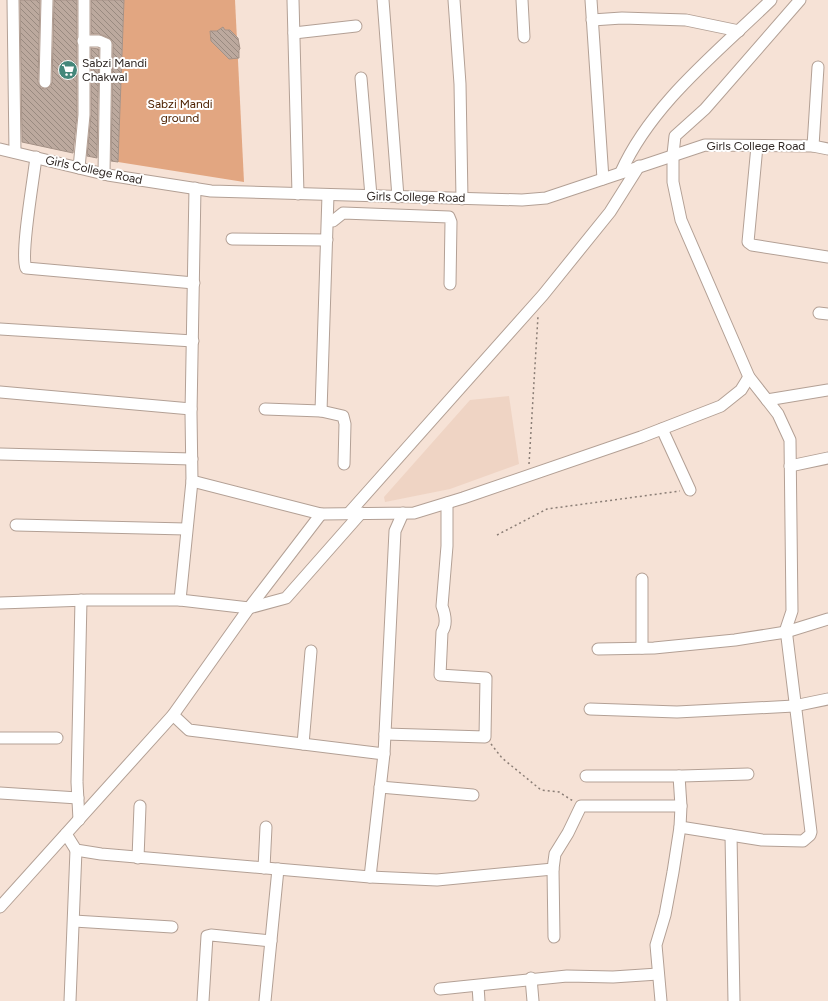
<svg xmlns="http://www.w3.org/2000/svg" width="828" height="1001" viewBox="0 0 828 1001" font-family="Figtree,sans-serif">
<style>
.built{fill:#efd4c4}
.green{fill:#e2a681}
.building{fill:url(#building-back-hatch);stroke:#a59287}
.lines{fill:none;stroke-linecap:round;stroke-linejoin:round}
.minor-casing{stroke:#b3a095;stroke-width:13}
.path{stroke:#8b7e76;stroke-width:1.5;stroke-dasharray:2 3;stroke-linecap:butt}
.minor{stroke:#fff;stroke-width:11}
.labels{text-anchor:middle;dominant-baseline:central;stroke-width:4;stroke-linejoin:round;paint-order:stroke}
.poi-label{font-size:12px;fill:#2f2723;stroke:#fff;text-anchor:start}
.park-label{font-size:12px;fill:#4d2100;stroke:#fff}
.street-label{font-size:12px;fill:#2f2723;stroke:#fff}
</style>
<defs>
<pattern id="building-back-hatch" width="6" height="6" patternUnits="userSpaceOnUse"><rect width="6" height="6" fill="#bca99e"/><path d="M-1 5l2 2M0 0l6 6M5-1l2 2" fill="none" stroke="#998a80"/></pattern>
</defs>
<rect width="100%" height="100%" fill="#f6e2d6"/>
<path class="built" d="M 509,396 L 519,464 L 450,489 L 385,502 L 384,497 L 470,400 Z"/>
<path class="green" d="M 124,0 L 235,0 L 244,182 L 118,162 Z"/>
<g class="building">
<path d="M 20,0 L 40,0 L 38,82 L 41,88 L 45,89 L 51,86 L 52,82 L 54,0 L 77,0 L 77,115 L 73,153 L 22,142 Z"/>
<path d="M 91,0 L 124,0 L 118,162 L 111,161 L 113,44 L 109,38 L 99,34 L 91,34 Z"/>
<path d="M 223,27 L 225,30 L 230,30 L 238,38 L 240,49 L 239,50 L 239,58 L 229,59 L 211,41 L 210,31 L 217,31 Z"/>
<path d="M 91,48 L 99,49 L 97,158 L 87,156 L 91,115 Z"/>
</g>
<g class="lines">
<defs>
<g id="minor">
<path d="M 13,0 L 15,152"/>
<path d="M 293,0 L 298,194"/>
<path d="M 383,0 L 398,197"/>
<path d="M 454,0 L 460,84 L 462,199"/>
<path d="M 522,0 L 524,37"/>
<path d="M 591,0 L 603,179"/>
<path d="M 592,20 L 622,18 L 686,20 L 739,31"/>
<path d="M 294,33 L 356,26"/>
<path d="M 83,41 L 99,41 L 106,44 L 104,174"/>
<path d="M 361,78 L 371,196"/>
<path d="M 45,82 L 47,0"/>
<path d="M 757,146 L 748,242 L 752,245 L 828,257"/>
<path d="M 813,146 L 818,67"/>
<path d="M 0,149 L 108,175 L 211,191 L 522,200 L 546,198 L 705,145 L 813,146 L 828,149"/>
<path d="M 36,157 C 34,177 20,254 26,268 L 194,283"/>
<path d="M 79,168 L 84,115 L 84,0"/>
<path d="M 621,172 C 652,103 718,52 771,0"/>
<path d="M 328,221 L 333,221 L 343,213 L 449,217 L 451,222 L 450,284"/>
<path d="M 232,239 L 327,240"/>
<path d="M 819,313 L 828,314"/>
<path d="M 0,329 L 193,341"/>
<path d="M 0,392 L 191,409"/>
<path d="M 767,400 L 828,390"/>
<path d="M 265,409 L 321,411 L 343,416 L 345,424 L 344,464"/>
<path d="M 321,411 L 328,195"/>
<path d="M 662,429 L 690,490"/>
<path d="M 0,454 L 192,459"/>
<path d="M 790,466 L 828,458"/>
<path d="M 192,481 L 321,514 L 414,513 L 463,498 L 641,437 L 721,406 L 741,390 L 749,377"/>
<path d="M 349,513 L 543,295 L 610,212 L 639,166"/>
<path d="M 16,525 L 186,529"/>
<path d="M 642,579 L 642,648"/>
<path d="M 180,600 L 192,481 L 191,413 L 195,188"/>
<path d="M 0,603 L 87,600 L 180,600 L 249,608 L 286,598 L 361,513"/>
<path d="M 598,649 L 654,648 L 735,640 L 786,632 L 828,619"/>
<path d="M 590,709 L 677,712 L 794,706 L 828,699"/>
<path d="M 173,715 L 189,730 L 384,754 L 395,531 L 403,513"/>
<path d="M 385,734 L 485,737 L 486,678 L 440,675 L 442,632 C 447,625 445,614 442,606 L 447,546 L 447,503"/>
<path d="M 0,738 L 57,738"/>
<path d="M 303,744 L 311,651"/>
<path d="M 586,776 L 682,776 L 748,774"/>
<path d="M 679,776 L 681,806"/>
<path d="M 380,787 L 473,795"/>
<path d="M 0,793 L 78,798"/>
<path d="M 79,820 L 77,782 L 81,600"/>
<path d="M 680,827 L 762,840 L 803,841 L 810,835 L 811,832 L 786,629 L 792,611 L 790,440 L 778,414 L 749,377 L 681,220 L 673,182 L 673,154 L 675,136 L 705,109 L 800,0"/>
<path d="M 66,834 L 76,850 L 101,854 L 370,877 L 437,880 L 553,869 L 555,854 L 568,833 L 581,806 L 681,806 L 680,827 L 673,872 L 665,915 L 656,945 L 661,1001"/>
<path d="M 731,835 L 734,1001"/>
<path d="M 138,858 L 140,806"/>
<path d="M 264,868 L 266,827"/>
<path d="M 553,869 L 554,937"/>
<path d="M 370,877 L 384,754"/>
<path d="M 0,907 L 173,715 L 249,608 L 321,514"/>
<path d="M 74,921 L 172,927"/>
<path d="M 531,978 L 533,1001"/>
<path d="M 478,986 L 479,1001"/>
<path d="M 440,989 L 567,976 L 613,977 L 658,974"/>
<path d="M 70,1001 L 76,850"/>
<path d="M 203,1001 L 207,936 L 211,935 L 271,941"/>
<path d="M 265,1001 L 278,869"/>
</g>
</defs>
<use href="#minor" class="minor-casing"/>
<g class="path">
<path d="M 529,464 L 538,316"/>
<path d="M 497,535 L 547,509 L 680,491"/>
<path d="M 491,744 L 502,758 L 541,790 L 559,792 L 573,801"/>
</g>
<use href="#minor" class="minor"/>
</g>
<defs>
<symbol id="supermarket-disc" viewBox="-11 -11 22 22"><circle r="9.5" fill="#43877a" stroke="#fff"/><path d="M-6-5.5h2.5l.6 2H6L4.5 2H-2.5L-4.4-4H-6ZM-1.5 3.2a1.3 1.3 0 1 0 .1 0ZM3 3.2a1.3 1.3 0 1 0 .1 0Z" fill="#fff"/></symbol>
</defs>
<g fill-rule="evenodd">
<use href="#supermarket-disc" x="57" y="59" width="22" height="22"/>
</g>
<g class="labels">
<g class="poi-label">
<text x="82" y="63">Sabzi Mandi<tspan x="82" dy="14">Chakwal</tspan></text>
</g>
<g class="park-label">
<text x="180" y="104">Sabzi Mandi<tspan x="180" dy="14">ground</tspan></text>
</g>
<g class="street-label">
<text x="756" y="146">Girls College Road</text>
<text transform="translate(94 170) rotate(12)">Girls College Road</text>
<text transform="translate(416 197) rotate(1)">Girls College Road</text>
</g>
</g>
</svg>
